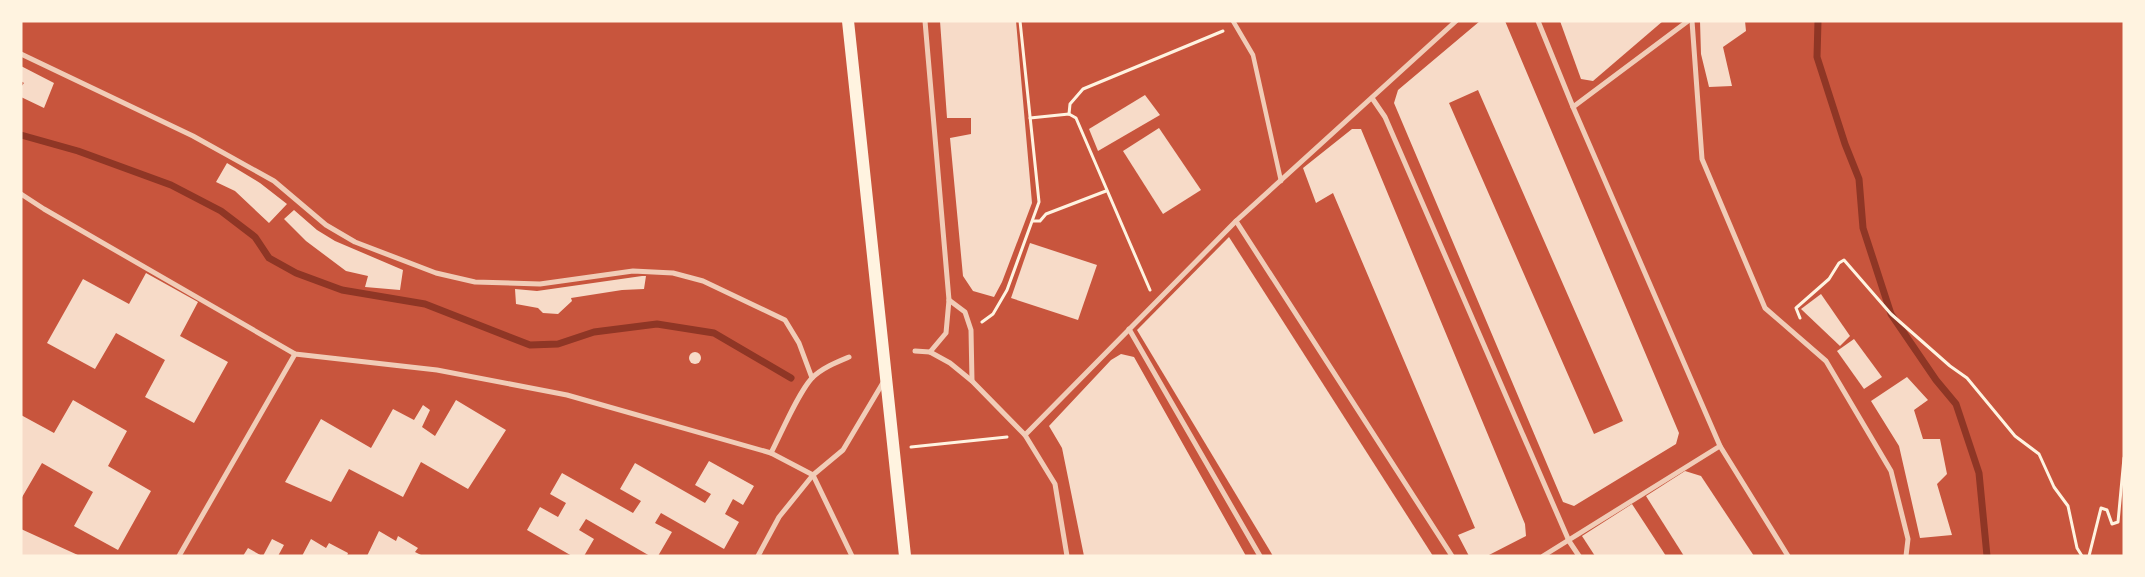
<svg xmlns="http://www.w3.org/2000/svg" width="2145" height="577" viewBox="0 0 2145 577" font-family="'Fira Sans',sans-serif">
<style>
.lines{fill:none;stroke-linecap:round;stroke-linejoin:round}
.stream{stroke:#8f3625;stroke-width:7}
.building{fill:#f7dbc8;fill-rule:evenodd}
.path{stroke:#fff3e0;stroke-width:3}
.pedestrian{stroke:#f1ccb7;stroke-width:4.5}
.minor{stroke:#f1ccb7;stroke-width:5}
.primary{stroke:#fff3e0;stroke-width:12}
</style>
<rect width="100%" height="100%" fill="#c8553d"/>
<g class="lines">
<g class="stream">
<path d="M 1818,21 L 1817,57 L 1845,144 L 1859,179 L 1863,228 L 1891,314 L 1936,380 L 1956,404 L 1979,473 L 1987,556"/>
<path d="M 21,135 L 78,151 L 171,185 L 221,211 L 255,237 L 269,258 L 296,273 L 342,290 L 425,304 L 530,345 L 558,344 L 594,332 L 657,324 L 714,333 L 791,378"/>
</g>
</g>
<g class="building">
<path d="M 940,21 L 1016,21 L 1032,203 L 1002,282 L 994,297 L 973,291 L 963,276 L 950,138 L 971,134 L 971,118 L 947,118 Z"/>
<path d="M 1480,21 L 1505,21 L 1679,433 L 1676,444 L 1574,506 L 1563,502 L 1394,103 L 1398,90 ZM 1478,90 L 1623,421 L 1594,434 L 1449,103 Z"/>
<path d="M 1560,21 L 1663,21 L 1593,81 L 1581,79 Z"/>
<path d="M 1700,21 L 1745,21 L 1746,31 L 1723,47 L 1732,86 L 1709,87 L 1701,54 Z"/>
<path d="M 21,66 L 54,83 L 44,108 L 21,97 L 21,87 L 24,83 L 21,81 Z"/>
<path d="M 1145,95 L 1160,115 L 1098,151 L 1089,129 Z"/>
<path d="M 1159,128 L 1201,190 L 1163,214 L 1123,151 Z"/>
<path d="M 1352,129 L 1361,129 L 1525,524 L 1526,536 L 1487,556 L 1469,556 L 1458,535 L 1475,528 L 1333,193 L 1316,203 L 1303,168 Z"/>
<path d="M 227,163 L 260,183 L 287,204 L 269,223 L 235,191 L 216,182 Z"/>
<path d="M 294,210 L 317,230 L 335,241 L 403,270 L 400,290 L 365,287 L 368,276 L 346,271 L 306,241 L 284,219 Z"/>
<path d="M 1229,237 L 1433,556 L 1273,556 L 1137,330 Z"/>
<path d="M 1030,243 L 1097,265 L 1078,320 L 1011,298 Z"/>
<path d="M 146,273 L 198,302 L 180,336 L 228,362 L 194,423 L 145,397 L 165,360 L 116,333 L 95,369 L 47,343 L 83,279 L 129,304 Z"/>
<path d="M 642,276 L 646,276 L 644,289 L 622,290 L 571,298 L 572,301 L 558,314 L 543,313 L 538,308 L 516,304 L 515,289 L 537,291 Z"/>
<path d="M 1821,294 L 1850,336 L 1840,346 L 1801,309 Z"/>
<path d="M 1854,339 L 1882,377 L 1864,389 L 1837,351 Z"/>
<circle cx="695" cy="358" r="6"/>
<path d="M 1121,354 L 1134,357 L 1246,556 L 1084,556 L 1062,448 L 1049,426 L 1111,360 Z"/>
<path d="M 1907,377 L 1928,400 L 1914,410 L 1923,439 L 1940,439 L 1947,474 L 1937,484 L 1952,535 L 1920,538 L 1899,446 L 1871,401 Z"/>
<path d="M 73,400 L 127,431 L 108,466 L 151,491 L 118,550 L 74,526 L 93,492 L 42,463 L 21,499 L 21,415 L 54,433 Z"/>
<path d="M 456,400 L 506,430 L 468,489 L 421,462 L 403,497 L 349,469 L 331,502 L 285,482 L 321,419 L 371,448 L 393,409 L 414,420 L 423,405 L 430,410 L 422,427 L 435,436 Z"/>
<path d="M 709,461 L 754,486 L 743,505 L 733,499 L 725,514 L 739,522 L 724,549 L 661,513 L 655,523 L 672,532 L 658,556 L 650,556 L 586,519 L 579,530 L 594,539 L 584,556 L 572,556 L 527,530 L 540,507 L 558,517 L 566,503 L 550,494 L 562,473 L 633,513 L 641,501 L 620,489 L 635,463 L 705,503 L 711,494 L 695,485 Z"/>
<path d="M 1685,471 L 1701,476 L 1754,556 L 1684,556 L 1646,496 Z"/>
<path d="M 1632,504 L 1666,556 L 1595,556 L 1582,536 Z"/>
<path d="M 21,529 L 80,556 L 21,556 Z"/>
<path d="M 379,531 L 396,541 L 398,536 L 418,548 L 415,552 L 423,556 L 367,556 Z"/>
<path d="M 272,539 L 284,545 L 278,556 L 263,556 Z"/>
<path d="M 311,539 L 326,548 L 329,543 L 348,553 L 347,556 L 302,556 Z"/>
<path d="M 248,548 L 262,556 L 243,556 Z"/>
</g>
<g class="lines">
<g class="path">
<path d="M 1069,114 L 1070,104 L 1083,89 L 1223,31"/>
<path d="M 1030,118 L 1069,114 L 1076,118 L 1150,290"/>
<path d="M 1033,221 L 1040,221 L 1046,214 L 1106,191"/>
<path d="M 1800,318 L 1796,308 L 1829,279 L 1839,263 L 1844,260 L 1891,314 L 1950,366 L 1967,378 L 2015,436 L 2039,454 L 2054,487 L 2068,506 L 2077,548 L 2082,556"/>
<path d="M 982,322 L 993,314 L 1007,290 L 1039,202 L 1020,21"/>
<path d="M 911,447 L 1007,437"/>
<path d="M 2089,556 L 2101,508 L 2107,510 L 2112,524 L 2118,522 L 2124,458"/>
</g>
<path class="pedestrian" d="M 1233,21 L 1253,55 L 1281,181"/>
<g class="minor">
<path d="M 925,21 L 949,300 L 946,333 L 930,352"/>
<path d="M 1538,21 L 1573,107 L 1720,446 L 1788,556"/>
<path d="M 1692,21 L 1702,159 L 1765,308 L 1826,361 L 1891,471 L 1908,539 L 1906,556"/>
<path d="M 21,54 L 193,136 L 274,181 L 326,225 L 355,242 L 436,273 L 475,282 L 540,284 L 633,271 L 673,273 L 703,281 L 785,320 L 799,343 L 812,378"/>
<path d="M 1372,98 L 1385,117 L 1569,541 L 1579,556"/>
<path d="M 1573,107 L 1688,21"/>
<path d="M 21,194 L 44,209 L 295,354 L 437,370 L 567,395 L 771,453 L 813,475 L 852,556"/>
<path d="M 1236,221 L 1452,556"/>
<path d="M 949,300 L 965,312 L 971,330 L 972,381"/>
<path d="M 1129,329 L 1260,556"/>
<path d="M 915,351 L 930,352 L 950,363 L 972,381 L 1025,435 L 1055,484 L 1067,556"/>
<path d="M 1025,435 L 1236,221 L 1456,21"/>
<path d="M 771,453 C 781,434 798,393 812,378 C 822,368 837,362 849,357"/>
<path d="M 179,556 L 295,354"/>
<path d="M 758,556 L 779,517 L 813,475 L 843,450 L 884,381"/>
<path d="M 1543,556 L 1720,446"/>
</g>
<path class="primary" d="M 848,21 L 905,556"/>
</g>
<rect width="2145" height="577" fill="none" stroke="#fff3e0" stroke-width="45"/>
</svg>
